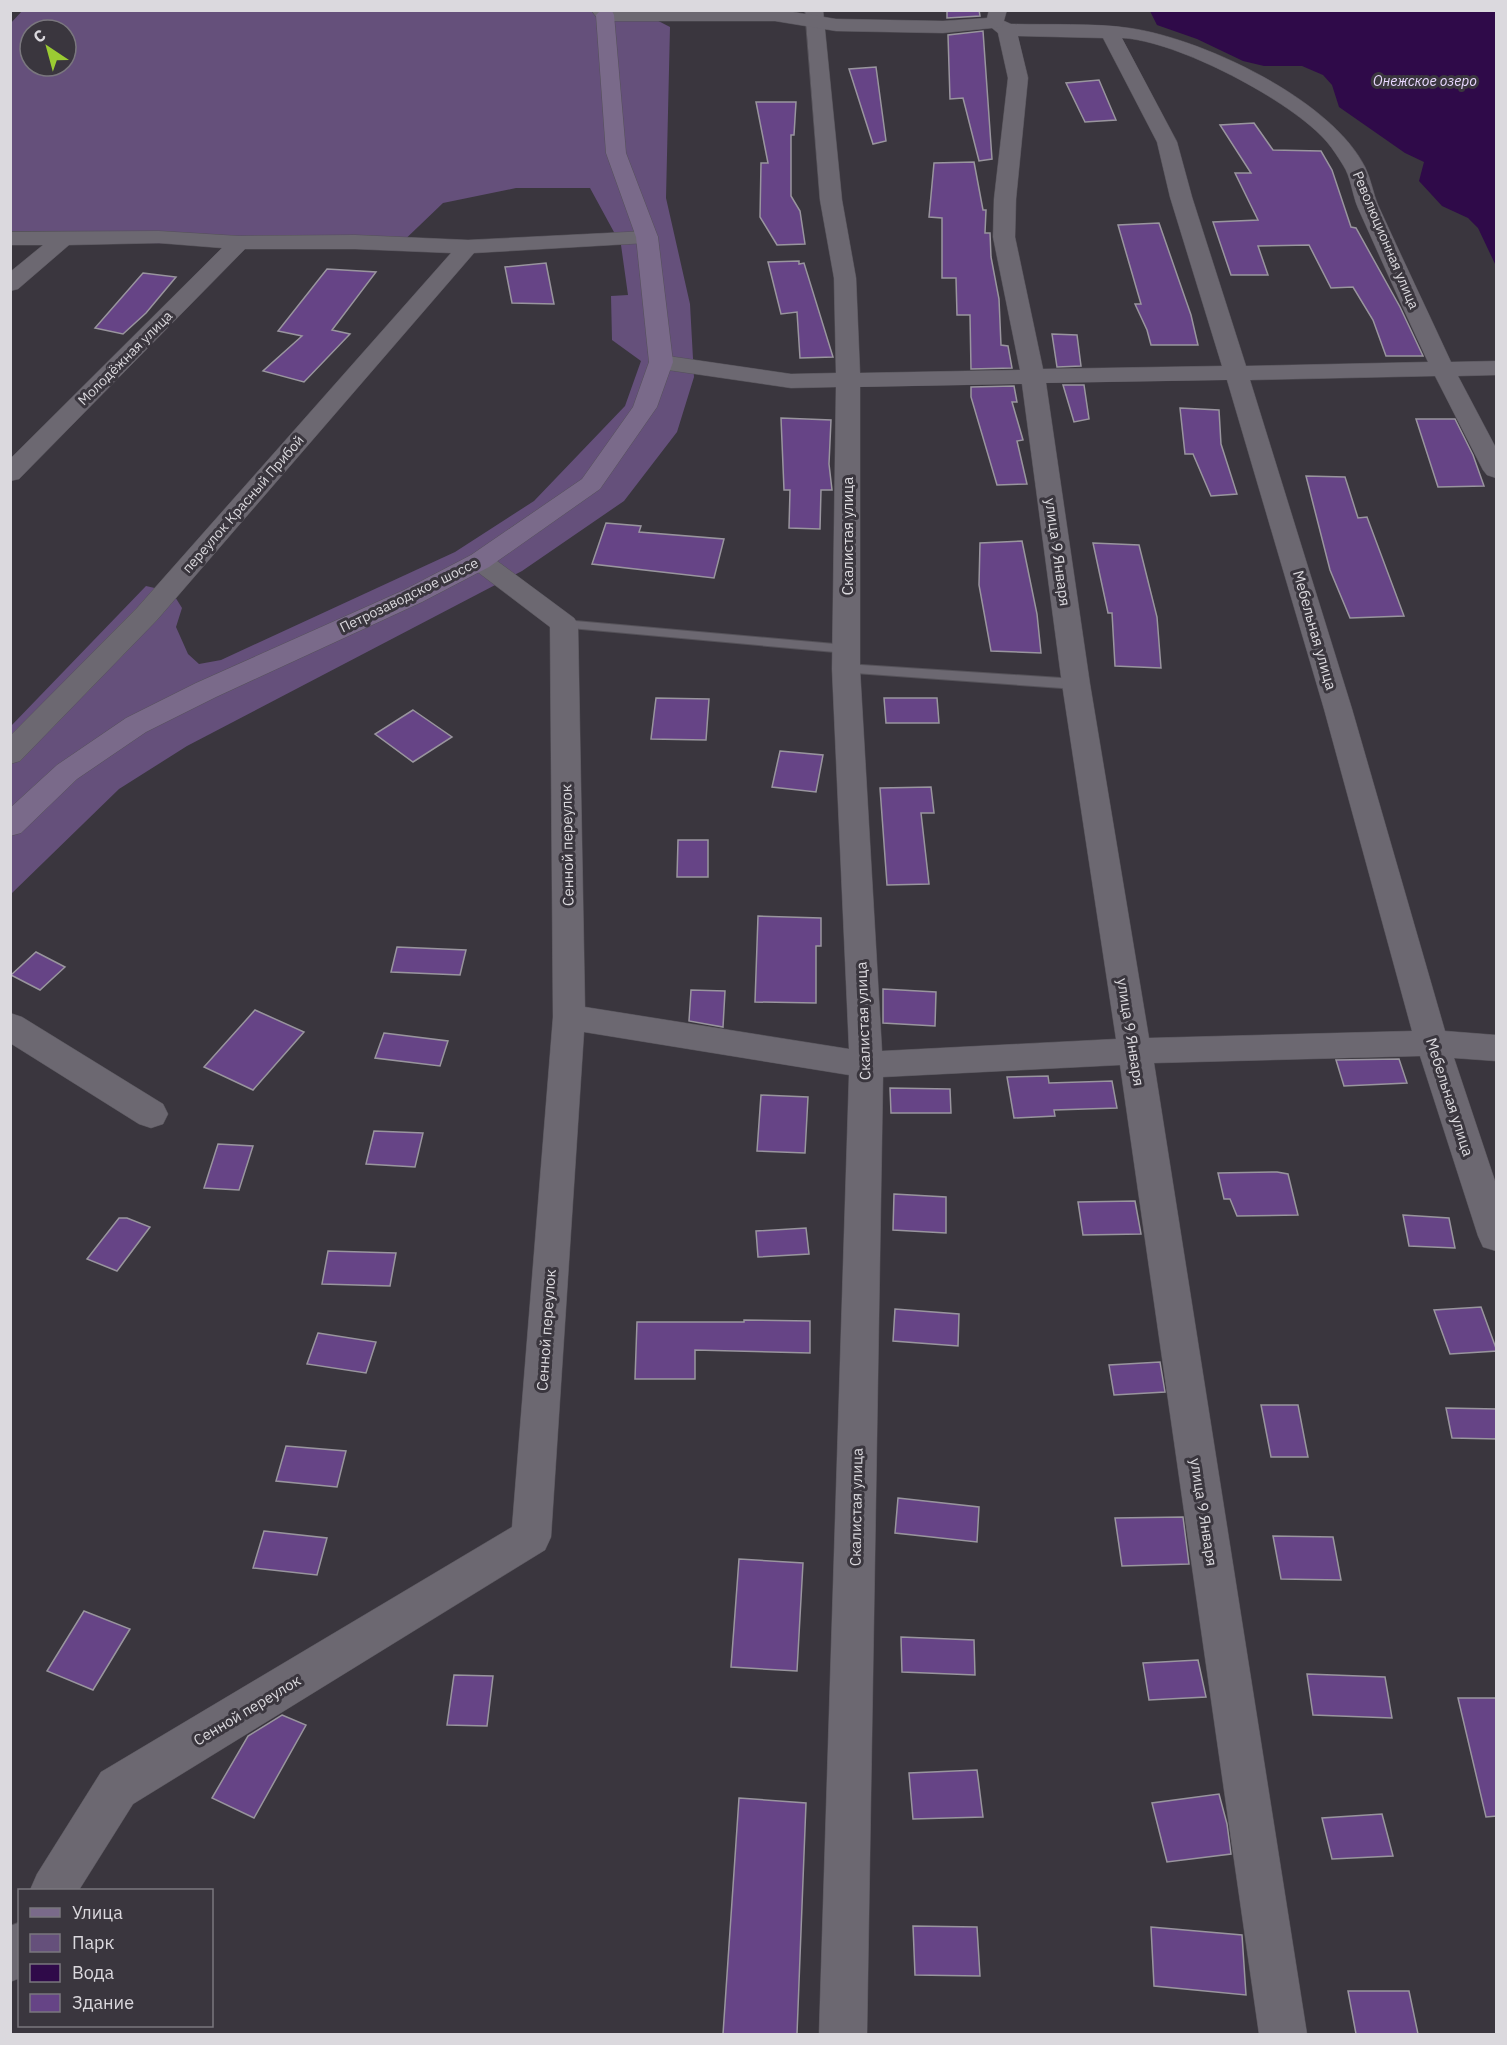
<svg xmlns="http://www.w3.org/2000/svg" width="1507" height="2045" viewBox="0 0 1507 2045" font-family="'IBM Plex Sans',sans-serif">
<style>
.green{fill:#65507b;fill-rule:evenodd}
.water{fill:#2f0a49}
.building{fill:#664486;stroke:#99959e;stroke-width:1.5}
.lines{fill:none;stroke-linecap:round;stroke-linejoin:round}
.service-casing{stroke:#555259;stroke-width:2}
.minor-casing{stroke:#555259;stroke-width:1}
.tertiary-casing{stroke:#555259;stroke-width:1}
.secondary-casing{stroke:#555259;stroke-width:1}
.service{fill:#6c6871;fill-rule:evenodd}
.minor{fill:#6c6871;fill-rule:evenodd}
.tertiary{fill:#6c6871;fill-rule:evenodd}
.secondary{fill:#7a6a8a;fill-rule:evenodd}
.labels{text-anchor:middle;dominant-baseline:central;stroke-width:6;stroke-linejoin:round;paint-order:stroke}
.far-water-label{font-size:14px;font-style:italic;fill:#e9d8ff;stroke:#3a363e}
.far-street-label{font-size:14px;fill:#dbd9de;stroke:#3a363e}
.street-label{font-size:15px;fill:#dbd9de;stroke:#3a363e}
</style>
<rect width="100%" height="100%" fill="#3a363e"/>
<path class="green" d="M 23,10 L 639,11 L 670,27 L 666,198 L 690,304 L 694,377 L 677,432 L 624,501 L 522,571 L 187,746 L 119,789 L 11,894 L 11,726 L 146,586 L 172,592 L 182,608 L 176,627 L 188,654 L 199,664 L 221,660 L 455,552 L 534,501 L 625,406 L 641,361 L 612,340 L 611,296 L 628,295 L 621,245 L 590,188 L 516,188 L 443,203 L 395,249 C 267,247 139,240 11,244 L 10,24 ZM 30,30 L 66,30 L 66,66 L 30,66 Z"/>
<path class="water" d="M 1150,11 L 1496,11 L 1496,266 L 1478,228 L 1468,218 L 1442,206 L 1419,181 L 1424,162 L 1405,153 L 1339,107 L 1332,85 L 1323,75 L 1302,66 L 1264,66 L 1243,61 L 1197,39 L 1157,25 Z"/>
<g class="building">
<path d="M 947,10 L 979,10 L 980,16 L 947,18 Z"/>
<path d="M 983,31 L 992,159 L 979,161 L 963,98 L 950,99 L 948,35 Z"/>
<path d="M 876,67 L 886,141 L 873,144 L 849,69 Z"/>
<path d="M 1099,80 L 1116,120 L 1085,122 L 1066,83 Z"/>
<path d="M 756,102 L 796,102 L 794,135 L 791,135 L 791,196 L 800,211 L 805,244 L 777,245 L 760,217 L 761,163 L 768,163 Z"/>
<path d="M 1254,123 L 1273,150 L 1321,151 L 1332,170 L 1351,227 L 1356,228 L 1400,307 L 1423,356 L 1386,356 L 1373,320 L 1353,287 L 1331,288 L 1309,245 L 1258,246 L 1268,275 L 1231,275 L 1213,222 L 1258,220 L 1235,173 L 1251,173 L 1220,125 Z"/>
<path d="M 974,162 L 983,210 L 986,210 L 985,233 L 990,233 L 991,257 L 999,299 L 1001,345 L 1008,346 L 1012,368 L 971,369 L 970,315 L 957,315 L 956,278 L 942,278 L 942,218 L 929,217 L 934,163 Z"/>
<path d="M 1159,223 L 1191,315 L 1198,345 L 1151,345 L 1147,330 L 1135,304 L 1141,304 L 1118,225 Z"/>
<path d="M 799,261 L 799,264 L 804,263 L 833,357 L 800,358 L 797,312 L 781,314 L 768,262 Z"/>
<path d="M 546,263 L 554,304 L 512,303 L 505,267 Z"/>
<path d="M 327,269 L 376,272 L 332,330 L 350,334 L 304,382 L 263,371 L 302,336 L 278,331 Z"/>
<path d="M 143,273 L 176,277 L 146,313 L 123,334 L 95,328 Z"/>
<path d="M 1052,334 L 1077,335 L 1081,366 L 1057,367 Z"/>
<path d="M 1063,385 L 1084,385 L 1089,419 L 1074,422 Z"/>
<path d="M 1014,386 L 1017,402 L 1012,402 L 1023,440 L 1017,441 L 1027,484 L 997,485 L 971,397 L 971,387 Z"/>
<path d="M 1180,408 L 1219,410 L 1221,444 L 1237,494 L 1211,496 L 1193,454 L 1185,454 Z"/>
<path d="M 781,418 L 831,420 L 829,464 L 832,490 L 821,490 L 820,529 L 789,528 L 790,490 L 784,490 Z"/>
<path d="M 1416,419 L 1455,419 L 1473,455 L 1484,486 L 1438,487 Z"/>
<path d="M 1306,476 L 1345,477 L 1358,518 L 1367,517 L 1404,616 L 1350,618 L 1330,570 Z"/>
<path d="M 606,523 L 641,526 L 639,532 L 724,539 L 714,578 L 592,564 Z"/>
<path d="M 1022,541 L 1037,614 L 1041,653 L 991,651 L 979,585 L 980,543 Z"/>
<path d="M 1093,543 L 1139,545 L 1157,617 L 1161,668 L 1115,666 L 1112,613 L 1108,613 Z"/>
<path d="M 656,698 L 709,699 L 706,740 L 651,739 Z"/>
<path d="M 884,698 L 937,698 L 939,723 L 886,723 Z"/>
<path d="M 413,710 L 452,737 L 413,762 L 375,734 Z"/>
<path d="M 780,751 L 823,755 L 816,792 L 772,787 Z"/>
<path d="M 931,787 L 934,813 L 921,813 L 929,884 L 887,885 L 880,788 Z"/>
<path d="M 678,840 L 708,840 L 708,877 L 677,877 Z"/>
<path d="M 758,916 L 821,918 L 821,946 L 816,946 L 816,1003 L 755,1002 Z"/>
<path d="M 397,947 L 466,950 L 460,975 L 391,972 Z"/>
<path d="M 36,952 L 65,967 L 40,990 L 11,975 Z"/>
<path d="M 883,989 L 936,992 L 935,1026 L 883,1023 Z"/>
<path d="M 691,990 L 725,991 L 723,1027 L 689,1021 Z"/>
<path d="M 255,1010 L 304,1032 L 253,1090 L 204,1067 Z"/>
<path d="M 384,1033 L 448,1041 L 440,1066 L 375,1058 Z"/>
<path d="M 1399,1059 L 1407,1083 L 1344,1086 L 1336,1060 Z"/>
<path d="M 1048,1076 L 1049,1083 L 1112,1081 L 1117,1108 L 1054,1110 L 1055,1116 L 1014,1118 L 1007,1077 Z"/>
<path d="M 890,1088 L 950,1089 L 951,1113 L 891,1113 Z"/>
<path d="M 761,1095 L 808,1097 L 805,1153 L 757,1151 Z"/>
<path d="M 374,1131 L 423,1133 L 415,1167 L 366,1164 Z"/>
<path d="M 218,1144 L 253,1146 L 239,1190 L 204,1188 Z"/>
<path d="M 1277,1172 L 1288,1174 L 1298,1215 L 1237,1216 L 1230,1199 L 1224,1199 L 1218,1173 Z"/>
<path d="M 894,1194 L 946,1197 L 946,1233 L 893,1230 Z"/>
<path d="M 1135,1201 L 1141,1234 L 1083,1235 L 1078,1202 Z"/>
<path d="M 1403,1215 L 1449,1218 L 1455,1248 L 1409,1246 Z"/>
<path d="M 119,1218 L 127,1218 L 150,1227 L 117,1271 L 87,1259 Z"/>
<path d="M 806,1228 L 809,1254 L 758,1257 L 756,1231 Z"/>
<path d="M 328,1251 L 396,1253 L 390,1286 L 322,1284 Z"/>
<path d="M 1481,1307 L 1497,1351 L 1450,1354 L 1434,1310 Z"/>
<path d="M 895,1309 L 959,1314 L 958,1346 L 893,1341 Z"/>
<path d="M 744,1320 L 810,1321 L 810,1353 L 695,1350 L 695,1379 L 635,1379 L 637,1322 L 744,1322 Z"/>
<path d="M 318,1333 L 376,1342 L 366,1373 L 307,1364 Z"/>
<path d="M 1160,1362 L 1165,1392 L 1114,1395 L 1109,1365 Z"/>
<path d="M 1261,1405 L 1298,1405 L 1308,1457 L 1271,1457 Z"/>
<path d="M 1446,1408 L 1497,1409 L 1497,1439 L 1452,1438 Z"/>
<path d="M 286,1446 L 346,1451 L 337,1487 L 276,1481 Z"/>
<path d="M 898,1498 L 979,1507 L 977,1542 L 895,1533 Z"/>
<path d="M 1183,1517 L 1189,1564 L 1122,1566 L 1115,1518 Z"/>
<path d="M 264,1531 L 327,1538 L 317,1575 L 253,1568 Z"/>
<path d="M 1273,1536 L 1333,1537 L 1341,1580 L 1281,1579 Z"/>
<path d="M 739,1559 L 803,1563 L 797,1671 L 731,1667 Z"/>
<path d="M 84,1611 L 130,1629 L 93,1690 L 47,1671 Z"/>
<path d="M 901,1637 L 974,1640 L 975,1675 L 902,1672 Z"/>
<path d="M 1198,1660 L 1206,1697 L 1149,1700 L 1143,1663 Z"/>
<path d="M 1307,1674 L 1385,1677 L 1392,1718 L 1313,1715 Z"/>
<path d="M 454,1675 L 493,1676 L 487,1726 L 447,1725 Z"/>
<path d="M 1458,1698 L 1497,1698 L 1497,1816 L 1486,1817 Z"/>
<path d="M 282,1715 L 306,1725 L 254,1818 L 212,1798 L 248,1736 Z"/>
<path d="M 977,1770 L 983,1817 L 913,1819 L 909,1773 Z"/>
<path d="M 1219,1794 L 1227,1824 L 1231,1854 L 1167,1862 L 1152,1803 Z"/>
<path d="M 739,1798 L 806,1803 L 797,2034 L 723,2034 Z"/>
<path d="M 1382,1814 L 1393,1856 L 1332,1859 L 1322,1818 Z"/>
<path d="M 913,1926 L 977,1927 L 980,1976 L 915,1975 Z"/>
<path d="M 1151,1927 L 1242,1935 L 1246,1995 L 1154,1986 Z"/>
<path d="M 1348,1991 L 1409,1991 L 1418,2034 L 1356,2034 Z"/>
</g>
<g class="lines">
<defs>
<g id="service">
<path d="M 564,620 L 846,645 L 853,649 L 846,653 L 559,627 L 557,624 Z"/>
<path d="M 846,664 L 1076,679 L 1083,684 L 1076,689 L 841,672 L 839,669 L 841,666 Z"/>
</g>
<g id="minor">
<path d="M 805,10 L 823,10 L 842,200 L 856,278 L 860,373 L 1020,370 L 993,237 L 994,199 L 1008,78 L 998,33 L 986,23 L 988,19 L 995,17 L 1011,24 C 1047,25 1094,23 1129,28 C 1201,38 1331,99 1365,167 C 1371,179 1373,193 1378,205 C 1402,258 1427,310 1451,362 L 1496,361 L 1496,375 L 1458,376 L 1496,448 L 1496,478 L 1487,475 L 1483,470 L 1435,376 L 1250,380 L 1352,709 L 1445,1031 L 1496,1035 L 1496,1061 L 1454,1058 L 1496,1184 L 1496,1251 L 1483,1247 L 1478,1236 L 1420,1056 L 1154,1063 L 1307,2034 L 1259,2034 L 1120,1065 L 883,1077 L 867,2034 L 819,2034 L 849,1075 L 584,1032 L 551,1537 L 545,1550 L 133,1804 L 79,1890 L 30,1890 L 37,1874 L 101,1772 L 512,1527 L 553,1017 L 550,627 L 471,567 L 467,561 L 471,555 L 480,553 L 489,555 L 574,618 L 578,624 L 585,1007 L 849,1049 L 832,669 L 836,387 L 791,388 L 661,369 L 653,367 L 649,362 L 653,357 L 661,355 L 791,374 L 836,373 L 834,278 L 820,200 ZM 1018,36 L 1103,38 L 1157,142 L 1170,197 L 1222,366 L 1043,369 L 1015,237 L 1016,199 L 1028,78 ZM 1122,38 C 1176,40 1292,101 1327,142 C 1333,149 1338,157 1343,165 C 1351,177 1352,194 1358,208 C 1381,259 1404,311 1428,362 L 1246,366 L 1192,197 L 1177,142 ZM 1227,380 L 1324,709 L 1412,1031 L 1149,1038 L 1090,684 L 1046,383 ZM 1022,384 L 1062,684 L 1116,1039 L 882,1051 L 860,669 L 860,387 Z"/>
<path d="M 159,231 L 239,236 L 355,235 L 468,240 L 647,231 L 655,232 L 658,237 L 655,242 L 647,243 L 474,253 L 157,620 L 20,761 L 10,764 L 10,736 L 137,608 L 451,253 L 355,249 L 245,249 L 19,479 L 10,481 L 10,459 L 222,248 L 159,243 L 69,245 L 18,289 L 10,291 L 10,272 L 43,245 L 10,245 L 10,232 Z"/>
<path d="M 10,1013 L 22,1017 L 163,1104 L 168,1114 L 163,1124 L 151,1128 L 139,1124 L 10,1043 Z"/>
<path d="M 20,1922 L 20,1978 L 10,1982 L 10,1926 Z"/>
</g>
<path id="tertiary" d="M 591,10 L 781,10 L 836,19 L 943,21 L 987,18 L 989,10 L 1007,10 L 1002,27 L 943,33 L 836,31 L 775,21 L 605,21 L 598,19 Z"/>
<path id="secondary" d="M 601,10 L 612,11 L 614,15 L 626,153 L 658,237 L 673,362 L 657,407 L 600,489 L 489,567 L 422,602 L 216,697 L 146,732 L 77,779 L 21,833 L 10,836 L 10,808 L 57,765 L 126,718 L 196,683 L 404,590 L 471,555 L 582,479 L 633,407 L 649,362 L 636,237 L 606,153 L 596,15 Z"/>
</defs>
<use href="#service" class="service-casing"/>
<use href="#minor" class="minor-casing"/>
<use href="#tertiary" class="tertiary-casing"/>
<use href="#secondary" class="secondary-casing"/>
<use href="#service" class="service"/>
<use href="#minor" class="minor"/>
<use href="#tertiary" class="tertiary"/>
<use href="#secondary" class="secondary"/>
</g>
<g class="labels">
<g class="far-water-label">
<text x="1425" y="81">Онежское озеро</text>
</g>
<g class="far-street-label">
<text transform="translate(1386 240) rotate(67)">Революционная улица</text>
<text transform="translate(125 358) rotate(-45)">Молодёжная улица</text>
<text transform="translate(243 504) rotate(-49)">переулок Красный Прибой</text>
<text transform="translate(409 595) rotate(-26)">Петрозаводское шоссе</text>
</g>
<g class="street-label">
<text transform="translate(847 536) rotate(-90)">Скалистая улица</text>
<text transform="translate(1058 552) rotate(82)">улица 9 Января</text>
<text transform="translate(1315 630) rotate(74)">Мебельная улица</text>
<text transform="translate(567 845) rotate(-91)">Сенной переулок</text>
<text transform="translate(863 1021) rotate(-92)">Скалистая улица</text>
<text transform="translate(1131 1032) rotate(81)">улица 9 Января</text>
<text transform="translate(1450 1097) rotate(72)">Мебельная улица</text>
<text transform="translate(546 1330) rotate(-86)">Сенной переулок</text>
<text transform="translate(856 1507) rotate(-89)">Скалистая улица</text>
<text transform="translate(1204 1512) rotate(81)">улица 9 Января</text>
<text transform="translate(247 1710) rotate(-31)">Сенной переулок</text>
</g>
</g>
<rect width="1507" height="2045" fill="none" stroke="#dbd9de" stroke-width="24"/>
<rect x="18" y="1889" width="195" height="138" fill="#3a363e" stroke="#7a777e" stroke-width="1.5"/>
<rect x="30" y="1908" width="30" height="9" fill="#7a6a8a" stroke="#7a777e" stroke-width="1.5"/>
<text x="72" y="1919" font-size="18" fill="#dbd9de">Улица</text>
<rect x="30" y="1934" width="30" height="18" fill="#65507b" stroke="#7a777e" stroke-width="1.5"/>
<text x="72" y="1949" font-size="18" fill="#dbd9de">Парк</text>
<rect x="30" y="1964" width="30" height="18" fill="#2f0a49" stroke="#7a777e" stroke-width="1.5"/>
<text x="72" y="1979" font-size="18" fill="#dbd9de">Вода</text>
<rect x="30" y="1994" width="30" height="18" fill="#664486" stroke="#7a777e" stroke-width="1.5"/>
<text x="72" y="2009" font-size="18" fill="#dbd9de">Здание</text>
<g transform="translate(48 48) rotate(324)"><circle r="28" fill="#3a363e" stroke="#7a777e" stroke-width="1.5"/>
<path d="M0-4.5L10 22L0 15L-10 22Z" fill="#9bcb33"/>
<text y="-9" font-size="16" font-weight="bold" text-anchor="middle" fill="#dbd9de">С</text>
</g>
</svg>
